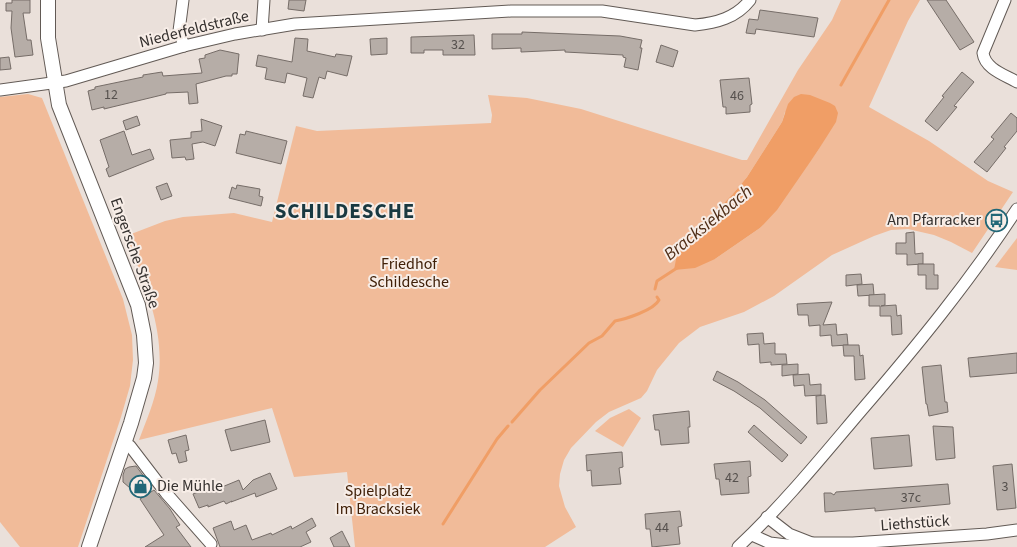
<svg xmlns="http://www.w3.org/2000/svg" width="1017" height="547" viewBox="0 0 1017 547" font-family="'Source Sans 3',sans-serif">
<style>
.green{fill:#f1bb99;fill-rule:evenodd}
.water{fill:#f09e66}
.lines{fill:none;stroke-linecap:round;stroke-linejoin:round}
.stream{stroke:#f09e66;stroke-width:3}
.building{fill:#b6ada7;stroke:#766d68}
.minor-casing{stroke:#625a55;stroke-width:13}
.major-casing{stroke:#625a55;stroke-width:16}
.minor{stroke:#fff;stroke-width:11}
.major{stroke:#fff;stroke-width:14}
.labels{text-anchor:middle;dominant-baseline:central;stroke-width:4;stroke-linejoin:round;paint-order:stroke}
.number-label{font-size:14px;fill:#55504d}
.street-label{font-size:16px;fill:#35312f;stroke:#f7ede7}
.poi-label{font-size:16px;fill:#35312f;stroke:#f7ede7;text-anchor:end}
.park-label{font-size:16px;fill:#402008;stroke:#f7ede7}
.water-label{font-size:18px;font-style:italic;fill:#4f2d16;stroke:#f7ede7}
.district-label{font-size:21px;font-weight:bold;letter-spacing:1px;fill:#193941;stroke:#f7ede7}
</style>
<rect width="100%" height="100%" fill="#eae0da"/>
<g class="green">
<path d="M 841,0 L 920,0 L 908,21 L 869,107 L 929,141 L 988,181 L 1013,192 L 972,253 L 951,242 L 934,235 L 908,229 L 891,230 L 874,236 L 832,255 L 774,296 L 744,312 L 700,327 L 679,343 L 657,370 L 647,391 L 641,398 L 609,412 L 596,422 L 571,448 L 564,460 L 560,474 L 559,486 L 565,507 L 576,527 L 545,547 L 355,547 L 347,472 L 294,477 L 272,408 L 139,440 C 146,421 155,401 158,381 C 166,331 144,282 126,236 L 165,221 L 183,217 L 234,213 L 272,222 L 296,126 L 317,131 L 491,123 L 492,115 L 488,95 L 527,98 L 581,109 L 742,160 L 747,160 L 798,70 L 832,20 ZM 785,112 L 825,138 L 817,152 L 760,228 L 715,259 L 732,195 L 747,177 L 782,122 Z"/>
<path d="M 28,94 L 42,98 L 123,299 L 132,335 L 133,360 L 130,386 L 121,417 L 78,547 L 20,547 L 0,522 L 0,97 Z"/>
<path d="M 1017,238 L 1017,270 L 995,267 Z"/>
<path d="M 629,409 L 641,418 L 623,447 L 595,431 L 610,418 Z"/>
</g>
<path class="water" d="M 801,94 L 810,95 L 830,103 L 835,106 L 838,113 L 836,122 L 817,152 L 777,210 L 760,228 L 715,259 L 695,268 L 674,270 L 677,254 L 683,246 L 732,195 L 747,177 L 782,122 L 788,104 L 794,97 Z"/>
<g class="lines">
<g class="stream">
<path d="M 841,85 L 889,0"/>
<path d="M 655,289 L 657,281 L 677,268"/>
<path d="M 512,422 L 540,390 L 589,343 L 602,336 L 615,321 C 626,319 654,310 659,300 L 657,297"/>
<path d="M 443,524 L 497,439 L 508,426"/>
</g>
</g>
<g class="building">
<path d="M 12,0 L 30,0 L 30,13 L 23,13 L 27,40 L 31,40 L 33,55 L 15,57 L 11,28 L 12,11 L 6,11 L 6,3 L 12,3 Z"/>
<path d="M 289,0 L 306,0 L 304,11 L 288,9 Z"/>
<path d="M 927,0 L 946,0 L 974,42 L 960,50 Z"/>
<path d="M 760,10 L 818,18 L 814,37 L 756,29 L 755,34 L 746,33 L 749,19 L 758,20 Z"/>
<path d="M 522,32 L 620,36 L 642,40 L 640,48 L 642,48 L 638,70 L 624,67 L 626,58 L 623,57 L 623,55 L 565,52 L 565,50 L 521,52 L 521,48 L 492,49 L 492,34 L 522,34 Z"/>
<path d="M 474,35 L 475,55 L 443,55 L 443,50 L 424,50 L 424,53 L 411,53 L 411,37 Z"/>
<path d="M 295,38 L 308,39 L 307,51 L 335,57 L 336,54 L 352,56 L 347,76 L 327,71 L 325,79 L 319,77 L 313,98 L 303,96 L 307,78 L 287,73 L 285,83 L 265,79 L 267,68 L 256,66 L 258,55 L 292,62 Z"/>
<path d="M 387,38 L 387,54 L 371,55 L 370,39 Z"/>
<path d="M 661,45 L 678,51 L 673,67 L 656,62 Z"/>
<path d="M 220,50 L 239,54 L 237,74 L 232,74 L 232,76 L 226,76 L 196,84 L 198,103 L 189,104 L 188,92 L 166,93 L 166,94 L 104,109 L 104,107 L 92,110 L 88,91 L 95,89 L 95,87 L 143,77 L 143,75 L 162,72 L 163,76 L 202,73 L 199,59 L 205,58 L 205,55 Z"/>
<path d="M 9,57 L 11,69 L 0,70 L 0,58 Z"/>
<path d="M 962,72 L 974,82 L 954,106 L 957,107 L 937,131 L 925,121 L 944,97 L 942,96 Z"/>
<path d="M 749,78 L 752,104 L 750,105 L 750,112 L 726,114 L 726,107 L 723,107 L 720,80 Z"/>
<path d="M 1011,113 L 1017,118 L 1017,131 L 1004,147 L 1006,148 L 987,172 L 974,162 L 994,139 L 991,137 Z"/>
<path d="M 137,116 L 140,125 L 126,130 L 123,121 Z"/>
<path d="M 201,119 L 222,126 L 215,146 L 203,142 L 192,144 L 194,159 L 186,160 L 185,157 L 172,158 L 170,140 L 191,138 L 191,132 L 202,131 Z"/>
<path d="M 124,131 L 132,155 L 150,149 L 154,159 L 109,177 L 106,169 L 109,167 L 100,140 Z"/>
<path d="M 246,131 L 287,141 L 281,164 L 236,153 L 240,134 L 245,135 Z"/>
<path d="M 167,183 L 172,196 L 161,200 L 156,187 Z"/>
<path d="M 237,185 L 260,189 L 259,196 L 263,197 L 261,206 L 229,198 L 232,187 L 236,189 Z"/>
<path d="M 914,232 L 915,254 L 923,253 L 923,264 L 907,265 L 907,254 L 896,254 L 896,243 L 906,243 L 906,233 Z"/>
<path d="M 918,264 L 934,264 L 934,275 L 938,275 L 938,289 L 926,289 L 926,275 L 918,275 Z"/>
<path d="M 861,274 L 862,284 L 846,286 L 846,275 Z"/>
<path d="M 873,284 L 874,295 L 858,296 L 857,285 Z"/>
<path d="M 885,294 L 885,305 L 881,306 L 896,305 L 897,316 L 901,315 L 902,334 L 892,335 L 891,316 L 880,316 L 880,306 L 869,306 L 869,295 Z"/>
<path d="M 832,302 L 823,325 L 836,324 L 837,335 L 847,334 L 848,345 L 832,346 L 831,335 L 820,336 L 820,325 L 809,326 L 808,315 L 798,315 L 797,304 Z"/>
<path d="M 763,333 L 764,344 L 775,343 L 775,354 L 786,354 L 787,364 L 771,365 L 771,362 L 760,363 L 759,344 L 748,345 L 747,334 Z"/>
<path d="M 843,345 L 859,345 L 860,356 L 863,355 L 865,379 L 855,380 L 854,356 L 844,356 Z"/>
<path d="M 1017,353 L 1017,373 L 970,377 L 968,358 Z"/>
<path d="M 798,364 L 798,374 L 782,376 L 782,365 Z"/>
<path d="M 941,365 L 945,402 L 947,402 L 948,412 L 929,416 L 927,404 L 926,404 L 922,367 Z"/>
<path d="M 717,371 L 738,382 L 765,400 L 807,437 L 801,444 L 760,408 L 734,391 L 713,380 Z"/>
<path d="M 809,374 L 810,385 L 821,384 L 821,395 L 805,396 L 804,385 L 794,386 L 793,375 Z"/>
<path d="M 825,395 L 827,423 L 817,424 L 816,396 Z"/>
<path d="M 689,411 L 690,427 L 688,427 L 689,443 L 661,445 L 659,430 L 655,430 L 653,415 Z"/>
<path d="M 265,420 L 270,442 L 231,451 L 225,430 Z"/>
<path d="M 754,425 L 788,455 L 782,462 L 748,432 Z"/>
<path d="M 933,426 L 953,427 L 955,458 L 936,460 Z"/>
<path d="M 186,435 L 189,450 L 185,451 L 187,461 L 179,463 L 176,453 L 172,454 L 168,440 Z"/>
<path d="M 909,435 L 912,466 L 874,469 L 871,438 Z"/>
<path d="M 622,452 L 623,467 L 619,468 L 621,484 L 592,486 L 591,470 L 587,471 L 586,455 Z"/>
<path d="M 750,461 L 751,476 L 748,477 L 749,493 L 721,495 L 719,479 L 716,479 L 714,464 Z"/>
<path d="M 1012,464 L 1016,508 L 997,510 L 993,466 Z"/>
<path d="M 136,466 L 145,478 L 143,490 L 130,488 L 123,482 L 123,475 L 125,469 L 129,467 Z"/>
<path d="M 270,473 L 277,489 L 256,497 L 255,493 L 231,502 L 232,501 L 226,504 L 224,501 L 208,507 L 208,505 L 199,508 L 193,494 L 208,488 L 210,492 L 239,480 L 243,490 L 253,480 Z"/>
<path d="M 948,484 L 950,504 L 875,511 L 875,508 L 825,512 L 824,493 L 831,493 L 834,495 L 836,492 Z"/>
<path d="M 154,490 L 170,509 L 180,525 L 176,527 L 191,547 L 145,547 L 164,535 L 140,499 Z"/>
<path d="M 680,511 L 682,526 L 678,527 L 680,544 L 652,547 L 650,529 L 646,529 L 645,514 Z"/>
<path d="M 312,518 L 316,526 L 306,532 L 311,542 L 300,547 L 220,547 L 213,528 L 231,521 L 234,530 L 246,525 L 252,540 L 271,533 L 272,535 L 291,526 L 292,529 Z"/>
<path d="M 342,531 L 350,547 L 334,547 L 330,538 Z"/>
</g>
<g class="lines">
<defs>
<g id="minor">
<path d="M 183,0 L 179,31 L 184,46"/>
<path d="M 1005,0 L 983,53 C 985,69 1005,75 1017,82"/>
<path d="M 262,30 L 264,0"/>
<path d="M 0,90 L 66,81 L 184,46 L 235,34 L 295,24 L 511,11 L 602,11 L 695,25 C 716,23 736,18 750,0"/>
<path d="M 123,444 L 130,446 L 166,493 L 211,544"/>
<path d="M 767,517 L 789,534 L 812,543"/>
<path d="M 752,535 L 770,543 L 795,546 L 814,543 L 853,543 L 987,534 L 1017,530"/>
<path d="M 738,547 C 782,506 821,458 860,412 C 916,347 970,281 1017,209"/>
</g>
<path id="major" d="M 48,0 L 48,38 L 59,105 L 138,305 L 144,335 L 146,363 L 144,378 L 131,423 L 89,547"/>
</defs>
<use href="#minor" class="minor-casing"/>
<use href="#major" class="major-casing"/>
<use href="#minor" class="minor"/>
<use href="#major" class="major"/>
</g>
<defs>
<symbol id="bus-ring" viewBox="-11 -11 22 22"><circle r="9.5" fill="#f7ede7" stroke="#216777" stroke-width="1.5"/><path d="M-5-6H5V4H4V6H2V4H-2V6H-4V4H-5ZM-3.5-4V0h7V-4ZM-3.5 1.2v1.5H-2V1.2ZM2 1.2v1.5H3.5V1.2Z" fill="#216777"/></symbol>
<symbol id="shop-ring" viewBox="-11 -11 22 22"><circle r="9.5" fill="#f7ede7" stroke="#216777" stroke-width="1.5"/><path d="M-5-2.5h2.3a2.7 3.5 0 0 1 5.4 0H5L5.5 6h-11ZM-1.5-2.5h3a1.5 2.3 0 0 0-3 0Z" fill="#216777"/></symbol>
</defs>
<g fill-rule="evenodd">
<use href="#bus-ring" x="984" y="208" width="25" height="25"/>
<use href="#shop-ring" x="128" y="474" width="25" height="25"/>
</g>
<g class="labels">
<g class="number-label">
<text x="458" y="45">32</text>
<text x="111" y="95">12</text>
<text x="737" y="96">46</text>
<text x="732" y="478">42</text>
<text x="1005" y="487">3</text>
<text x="911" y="498">37c</text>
<text x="662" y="528">44</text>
</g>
<g class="street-label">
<text transform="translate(194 29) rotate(-14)">Niederfeldstraße</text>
<text transform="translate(135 253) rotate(70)">Engersche Straße</text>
<text transform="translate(915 523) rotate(-4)">Liethstück</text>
</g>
<g class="poi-label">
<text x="981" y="220">Am Pfarracker</text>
<text x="157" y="486" text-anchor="start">Die Mühle</text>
</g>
<g class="park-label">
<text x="409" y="264">Friedhof<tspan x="409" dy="18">Schildesche</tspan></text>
<text x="378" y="491">Spielplatz<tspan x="378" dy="18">Im Bracksiek</tspan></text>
</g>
<g class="water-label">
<text transform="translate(708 223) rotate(-39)">Bracksiekbach</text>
</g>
<g class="district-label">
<text x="345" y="211">SCHILDESCHE</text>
</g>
</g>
</svg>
